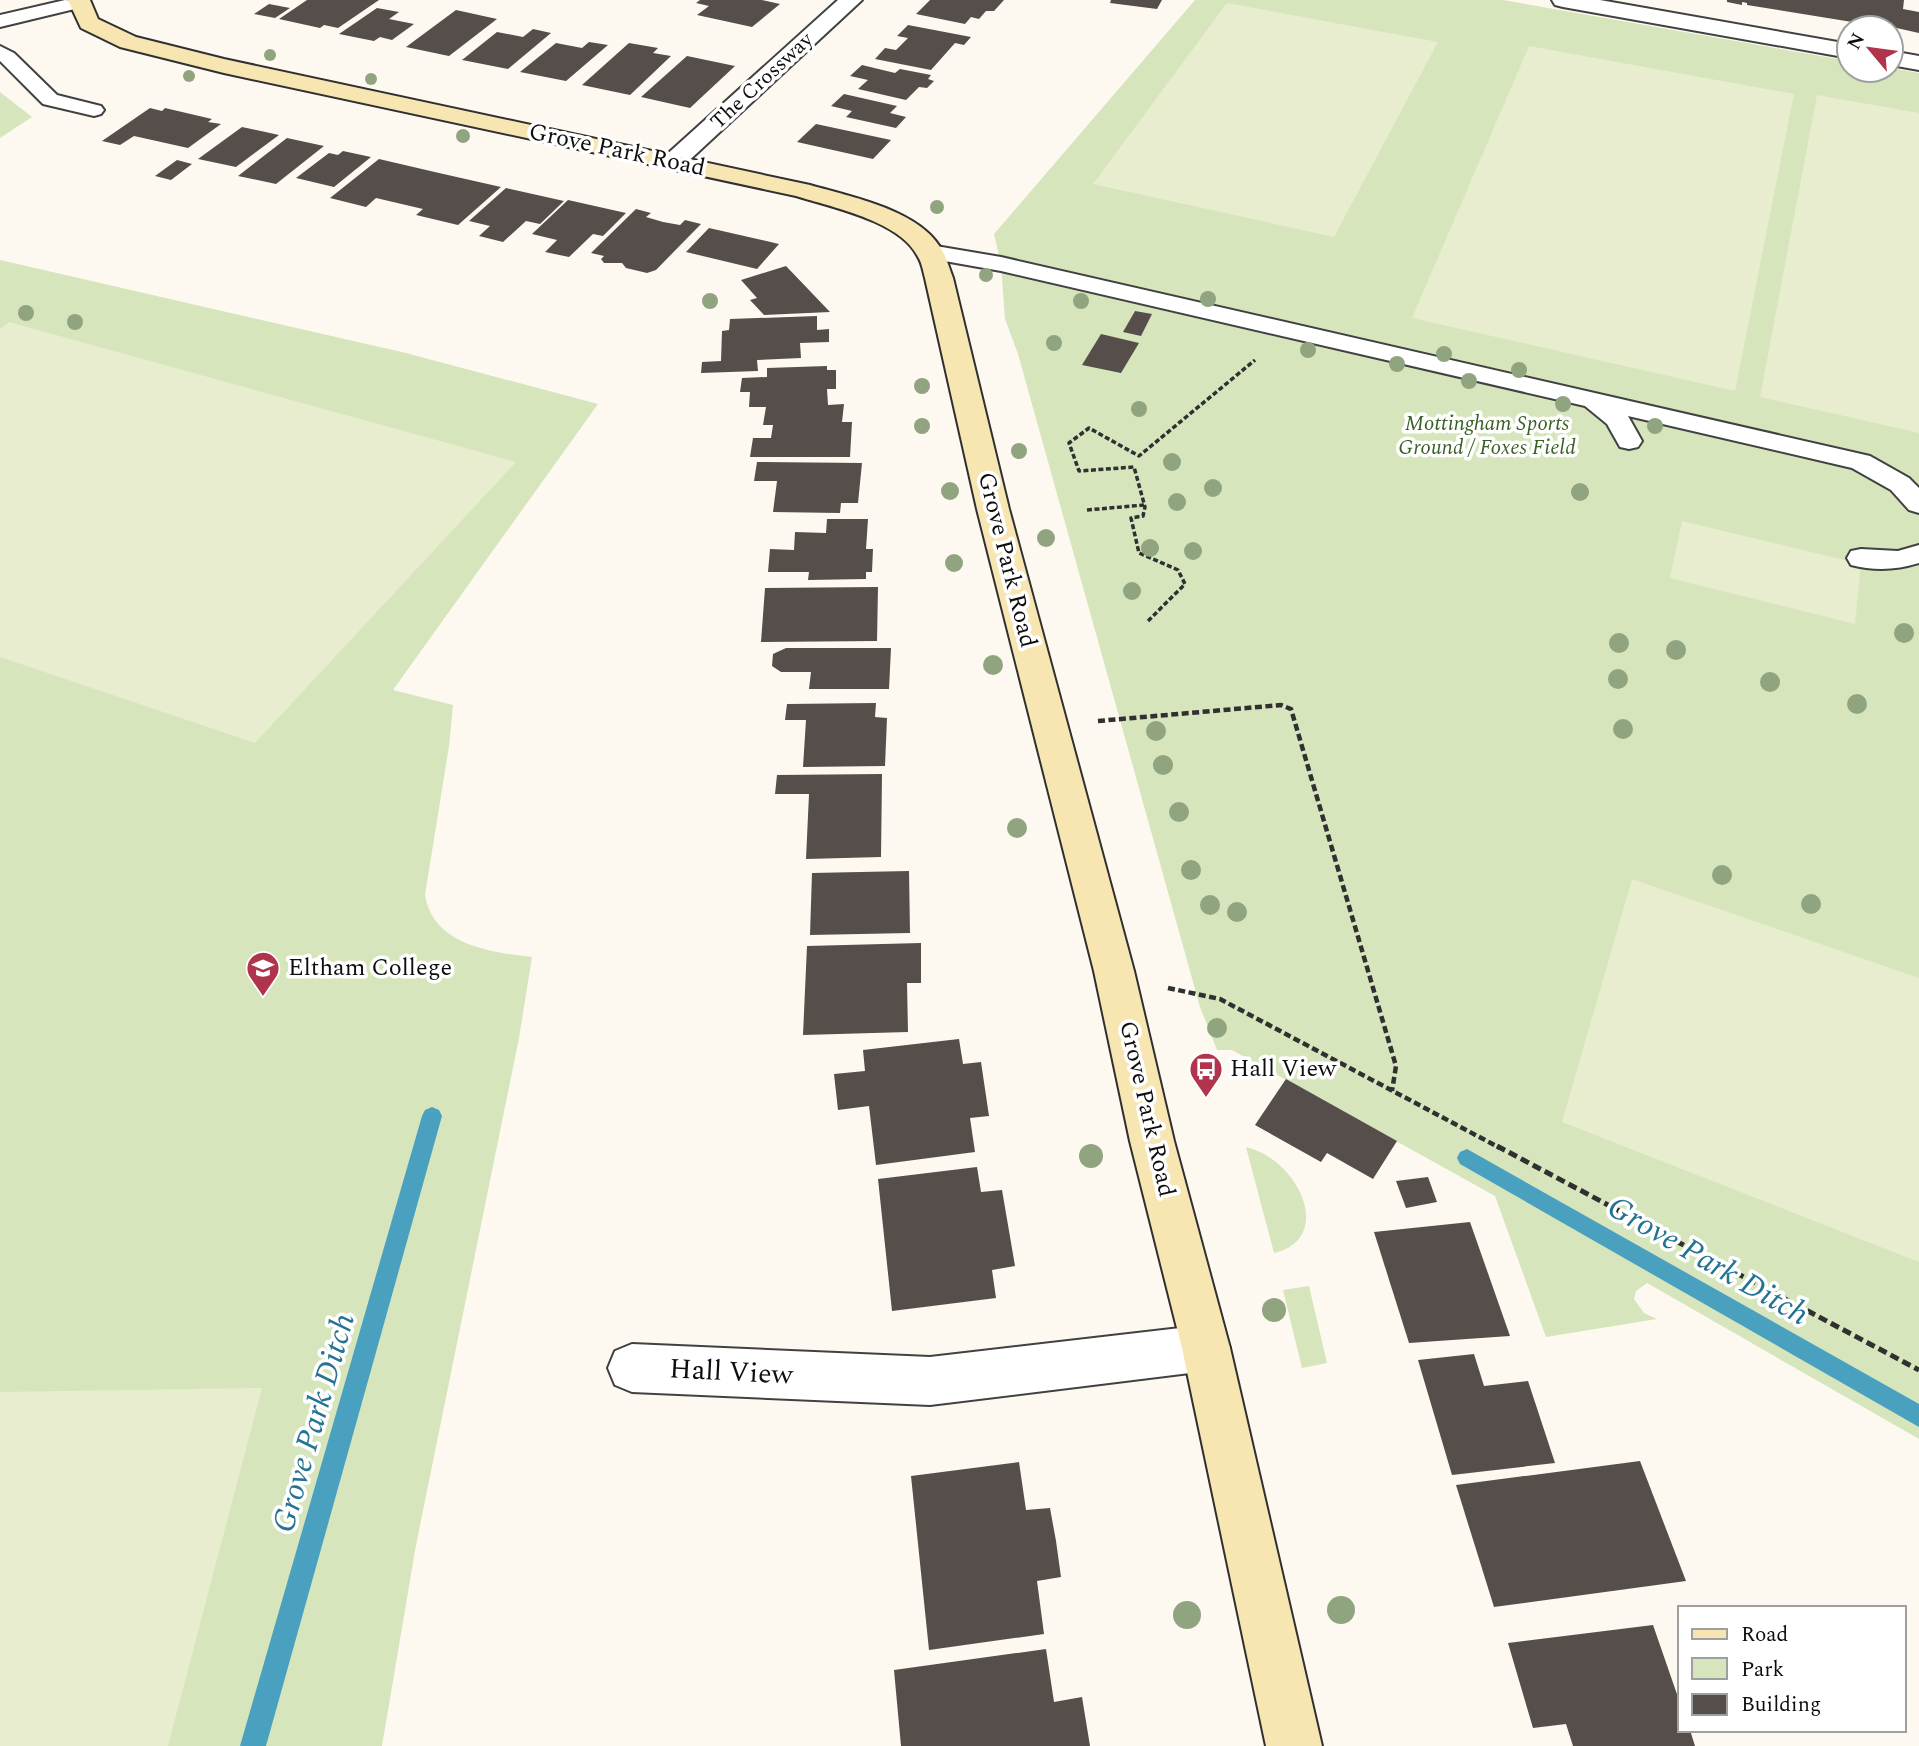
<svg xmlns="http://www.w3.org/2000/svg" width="1919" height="1746" viewBox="0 0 1919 1746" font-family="Spectral,serif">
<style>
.green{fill:#d7e5bd}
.pitch{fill:#e7edce}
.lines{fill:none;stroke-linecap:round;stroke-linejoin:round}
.stream{fill:#49a1bf;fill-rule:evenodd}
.building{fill:#554e4b}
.service-casing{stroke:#414141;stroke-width:4}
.minor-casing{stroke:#414141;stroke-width:4}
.secondary-casing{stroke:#303030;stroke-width:4}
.path-far2{stroke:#303030;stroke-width:3.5;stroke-dasharray:5 2.5;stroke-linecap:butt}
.path-far1{stroke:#303030;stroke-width:4.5;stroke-dasharray:7 3.5;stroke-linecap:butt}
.path{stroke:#303030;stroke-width:5;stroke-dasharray:9 4.5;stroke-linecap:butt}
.service{fill:#fff;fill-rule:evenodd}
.minor{fill:#fff;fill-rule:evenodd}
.secondary{fill:#f7e5b2;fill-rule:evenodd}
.tree{fill:#91a480}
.labels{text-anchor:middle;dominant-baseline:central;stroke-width:7;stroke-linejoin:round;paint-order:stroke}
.far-street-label{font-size:21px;fill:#0e0e0e;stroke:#fff}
.far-park-label{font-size:21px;font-style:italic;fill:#395f25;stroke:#fff}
.street-label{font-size:24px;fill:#0e0e0e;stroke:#fff}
.poi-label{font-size:24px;fill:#0e0e0e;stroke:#fff;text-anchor:start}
.near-street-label{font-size:28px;fill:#0e0e0e;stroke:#fff}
.near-water-label{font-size:32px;font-style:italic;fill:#247393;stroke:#fff}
</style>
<rect width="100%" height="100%" fill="#fdf9f0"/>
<g class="green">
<path d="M 1195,0 L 1503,0 L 1849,61 L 1849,70 L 1891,68 L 1919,73 L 1919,1439 L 1647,1283 L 1636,1291 L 1634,1299 L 1644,1313 L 1657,1319 L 1546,1337 L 1495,1196 L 1232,1050 L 1217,1050 L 1200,1007 L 1018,354 L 1005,319 L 1001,264 L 994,234 Z"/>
<path d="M 0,92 L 32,117 L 0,138 Z"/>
<path d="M 0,260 L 406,353 L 598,404 L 393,690 L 453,705 L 449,746 L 425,895 C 433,945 490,952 532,957 L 519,1038 L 416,1545 L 382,1746 L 0,1746 Z"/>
<path d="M 1246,1147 C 1298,1159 1336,1238 1274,1253 Z"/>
<path d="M 1309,1286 L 1327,1363 L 1302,1368 L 1283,1290 Z"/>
</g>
<g class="pitch">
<path d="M 1227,3 L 1438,42 L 1334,237 L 1093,184 Z"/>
<path d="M 1529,46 L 1794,94 L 1735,391 L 1412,318 Z"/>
<path d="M 1817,95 L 1919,113 L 1919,433 L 1760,397 Z"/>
<path d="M 9,322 L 516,462 L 255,743 L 0,657 L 0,329 Z"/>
<path d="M 1682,521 L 1861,564 L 1855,624 L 1670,578 Z"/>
<path d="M 1632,879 L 1919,978 L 1919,1262 L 1562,1122 Z"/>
<path d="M 262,1388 L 168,1746 L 0,1746 L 0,1392 Z"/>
</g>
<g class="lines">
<g class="stream">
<path d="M 432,1107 L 439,1110 L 442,1116 L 266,1746 L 240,1746 L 422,1116 L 425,1110 Z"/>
<path d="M 1467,1149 L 1919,1404 L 1919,1427 L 1460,1164 L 1457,1158 L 1460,1152 Z"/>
</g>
</g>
<g class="building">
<path d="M 307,0 L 379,0 L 338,28 L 324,25 L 320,28 L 279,19 Z"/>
<path d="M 700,0 L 762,0 L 780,4 L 752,27 L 697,15 L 709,6 L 696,3 Z"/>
<path d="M 930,0 L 1004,0 L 994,11 L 986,11 L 979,19 L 971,17 L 965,24 L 916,14 Z"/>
<path d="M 1111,0 L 1162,0 L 1157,9 L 1110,3 Z"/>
<path d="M 1727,0 L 1904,0 L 1903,9 L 1919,12 L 1919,33 L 1883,25 L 1883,27 L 1747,5 L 1747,3 L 1742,2 L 1742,5 L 1727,2 Z"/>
<path d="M 269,4 L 290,8 L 275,18 L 254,14 Z"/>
<path d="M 377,8 L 399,12 L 389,19 L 414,24 L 392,40 L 380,37 L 374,41 L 339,34 Z"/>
<path d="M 456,10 L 497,19 L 449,56 L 406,47 Z"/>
<path d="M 908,25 L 971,37 L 964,45 L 955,43 L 931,70 L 875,59 L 885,48 L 896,50 L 908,38 L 897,36 Z"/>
<path d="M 533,29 L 551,33 L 508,69 L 462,60 L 497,32 L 523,37 Z"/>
<path d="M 589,42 L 608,45 L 566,81 L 520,72 L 556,43 L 582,48 Z"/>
<path d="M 629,43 L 658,48 L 653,53 L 671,56 L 630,95 L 582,85 Z"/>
<path d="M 687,56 L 735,66 L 690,108 L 641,97 Z"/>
<path d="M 862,65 L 895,73 L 900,69 L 931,75 L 928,79 L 934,81 L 927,88 L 919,87 L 906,100 L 858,89 L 868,80 L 850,76 Z"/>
<path d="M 844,94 L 897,106 L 890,113 L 906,117 L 896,128 L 846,117 L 852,111 L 831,106 Z"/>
<path d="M 150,108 L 162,111 L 165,108 L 212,119 L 208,122 L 221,124 L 188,148 L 134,136 L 120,145 L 102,141 Z"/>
<path d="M 816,124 L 891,140 L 873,159 L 797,142 Z"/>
<path d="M 242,127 L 279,135 L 236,167 L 198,159 Z"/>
<path d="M 287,138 L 324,146 L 276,184 L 238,176 Z"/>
<path d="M 343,151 L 371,157 L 334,187 L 296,178 L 329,153 L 338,155 Z"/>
<path d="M 379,159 L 439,173 L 501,187 L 458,225 L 416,215 L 423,209 L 376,198 L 366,207 L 330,198 Z"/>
<path d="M 177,160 L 192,164 L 171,180 L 155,176 Z"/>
<path d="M 506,188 L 564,201 L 540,224 L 526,221 L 503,242 L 479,236 L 490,226 L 469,221 Z"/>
<path d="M 568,200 L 626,213 L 603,236 L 593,234 L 569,257 L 545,252 L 557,240 L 532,234 Z"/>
<path d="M 636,209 L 651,213 L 646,217 L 663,222 L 680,225 L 685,220 L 701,224 L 656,270 L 647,273 L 626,268 L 622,263 L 604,263 L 601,259 L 604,256 L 591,253 Z"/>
<path d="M 709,228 L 779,244 L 757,269 L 686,252 Z"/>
<path d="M 786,266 L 830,312 L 764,315 L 750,300 L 757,298 L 741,280 Z"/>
<path d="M 1135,311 L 1152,314 L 1141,336 L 1123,332 Z"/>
<path d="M 817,316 L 817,330 L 829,329 L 829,342 L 800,343 L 801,358 L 757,360 L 758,371 L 701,373 L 702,362 L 721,361 L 722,331 L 729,330 L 730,319 Z"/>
<path d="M 1101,334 L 1139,343 L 1121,373 L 1082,365 Z"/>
<path d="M 827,366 L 827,370 L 836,370 L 836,389 L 827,389 L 828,405 L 844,404 L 842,422 L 852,422 L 850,457 L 750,457 L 753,438 L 771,438 L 773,425 L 763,425 L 766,407 L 749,407 L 750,392 L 740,392 L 742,378 L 767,377 L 767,368 Z"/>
<path d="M 757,462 L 862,463 L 858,503 L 841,503 L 840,513 L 773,512 L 777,481 L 754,481 Z"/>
<path d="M 827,519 L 868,519 L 866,549 L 873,549 L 872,572 L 866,572 L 866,579 L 808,580 L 809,572 L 768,572 L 770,549 L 794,550 L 795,532 L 826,533 Z"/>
<path d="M 878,587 L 877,641 L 761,642 L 765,588 Z"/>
<path d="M 786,648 L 891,648 L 889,689 L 809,689 L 811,672 L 781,672 L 772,666 L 773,654 Z"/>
<path d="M 876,703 L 875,717 L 887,718 L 885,766 L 803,767 L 806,720 L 785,720 L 787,704 Z"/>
<path d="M 882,774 L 881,857 L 806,859 L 809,794 L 775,794 L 777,775 Z"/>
<path d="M 909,871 L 910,933 L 810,935 L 812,873 Z"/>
<path d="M 921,943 L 921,983 L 907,983 L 908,1032 L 803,1035 L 807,946 Z"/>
<path d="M 959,1039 L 963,1064 L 981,1062 L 989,1116 L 970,1118 L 975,1152 L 876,1165 L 869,1106 L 838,1110 L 834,1074 L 865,1071 L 863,1050 Z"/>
<path d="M 1286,1079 L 1397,1141 L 1373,1179 L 1327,1153 L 1321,1162 L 1255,1125 Z"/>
<path d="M 977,1167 L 981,1192 L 1002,1190 L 1015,1266 L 992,1270 L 996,1298 L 892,1311 L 878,1179 Z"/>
<path d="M 1428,1177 L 1437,1202 L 1406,1208 L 1396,1181 Z"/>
<path d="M 1470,1222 L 1510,1336 L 1409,1343 L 1374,1232 Z"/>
<path d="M 1474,1354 L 1484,1386 L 1528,1381 L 1555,1463 L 1452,1475 L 1418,1360 Z"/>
<path d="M 1640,1461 L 1686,1581 L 1494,1607 L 1456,1485 Z"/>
<path d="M 1019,1462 L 1026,1510 L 1050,1508 L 1056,1541 L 1061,1577 L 1037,1581 L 1044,1634 L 929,1650 L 911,1476 Z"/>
<path d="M 1653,1625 L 1679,1700 L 1679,1730 L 1690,1730 L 1695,1746 L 1573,1746 L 1566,1724 L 1533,1728 L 1508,1643 Z"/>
<path d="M 1046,1649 L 1054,1702 L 1082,1697 L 1090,1746 L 901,1746 L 894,1670 Z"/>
</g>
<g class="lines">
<defs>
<g id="service">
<path d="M 65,0 L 89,2 L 87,6 L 0,27 L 0,15 Z"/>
<path d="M 0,46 L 14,53 L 57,95 L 101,106 L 104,110 L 101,114 L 94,116 L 43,104 L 0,61 Z"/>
<path d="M 930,245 L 1001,257 L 1870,456 L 1909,478 L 1919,488 L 1919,513 L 1909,510 L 1891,490 L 1852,468 L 1628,416 L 1642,441 L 1638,447 L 1629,449 L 1620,447 L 1607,424 L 1585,406 L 1001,271 L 922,257 L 919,252 L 922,247 Z"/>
<path d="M 1919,545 L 1919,563 C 1897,570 1874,571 1851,565 L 1847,558 L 1851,551 L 1861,549 L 1898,551 Z"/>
</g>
<g id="minor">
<path d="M 838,0 L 862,0 L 682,167 L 673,169 L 664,167 L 661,162 L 664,157 Z"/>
<path d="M 1552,0 L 1600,0 L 1849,44 L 1849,58 L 1563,7 L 1555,5 Z"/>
<path d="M 1891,51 L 1919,56 L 1919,70 L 1891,65 Z"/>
<path d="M 1206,1325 L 1223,1332 L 1230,1348 L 1223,1364 L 1206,1371 L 930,1405 L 632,1392 L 615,1385 L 608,1368 L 615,1351 L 632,1344 L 930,1357 Z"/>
</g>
<path id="secondary" d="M 68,0 L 90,0 L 98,19 L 136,37 L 224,59 L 810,185 C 851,197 922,210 943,252 C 947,260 950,270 953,278 L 1009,509 L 1134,971 L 1174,1141 L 1230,1348 L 1322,1746 L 1266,1746 L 1182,1348 L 1130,1141 L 1094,971 L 977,509 L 925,278 C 923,271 922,263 918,257 C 901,221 831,207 796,196 L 224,73 L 120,47 L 81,28 Z"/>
</defs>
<use href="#service" class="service-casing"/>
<use href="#minor" class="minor-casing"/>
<use href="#secondary" class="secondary-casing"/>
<g class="path-far2">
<path d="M 1087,510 L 1144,505"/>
<path d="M 1148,621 L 1185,584 L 1178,570 L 1139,553 L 1131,518 L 1143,516 L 1145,507 L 1134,467 L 1079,471 L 1069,443 L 1089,428 L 1139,456 L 1255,360"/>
</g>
<g class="path-far1">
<path d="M 1098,721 L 1281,705 L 1291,709 L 1396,1066 L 1392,1091"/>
<path d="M 1168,988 L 1220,999 L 1500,1148"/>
</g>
<path class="path" d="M 1497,1146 L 1919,1370"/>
<use href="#service" class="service"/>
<use href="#minor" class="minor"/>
<use href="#secondary" class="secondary"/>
</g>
<g class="tree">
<circle cx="270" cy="55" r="6"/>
<circle cx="189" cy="76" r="6"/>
<circle cx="371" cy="79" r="6"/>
<circle cx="463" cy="136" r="7"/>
<circle cx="937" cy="207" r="7"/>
<circle cx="986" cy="275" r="7"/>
<circle cx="1208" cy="299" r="8"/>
<circle cx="710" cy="301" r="8"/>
<circle cx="1081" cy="301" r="8"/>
<circle cx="26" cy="313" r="8"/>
<circle cx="75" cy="322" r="8"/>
<circle cx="1054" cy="343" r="8"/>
<circle cx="1308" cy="350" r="8"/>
<circle cx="1444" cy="354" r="8"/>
<circle cx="1397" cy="364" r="8"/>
<circle cx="1519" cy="370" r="8"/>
<circle cx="1469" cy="381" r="8"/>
<circle cx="922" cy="386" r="8"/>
<circle cx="1563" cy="404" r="8"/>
<circle cx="1139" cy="409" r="8"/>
<circle cx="922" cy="426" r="8"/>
<circle cx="1655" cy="426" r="8"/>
<circle cx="1019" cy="451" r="8"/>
<circle cx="1172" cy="462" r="9"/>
<circle cx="1213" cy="488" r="9"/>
<circle cx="950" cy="491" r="9"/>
<circle cx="1580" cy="492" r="9"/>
<circle cx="1177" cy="502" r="9"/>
<circle cx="1046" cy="538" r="9"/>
<circle cx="1150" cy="548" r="9"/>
<circle cx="1193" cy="551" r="9"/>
<circle cx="954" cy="563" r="9"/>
<circle cx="1132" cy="591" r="9"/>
<circle cx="1904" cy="633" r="10"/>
<circle cx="1619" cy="643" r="10"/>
<circle cx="1676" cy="650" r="10"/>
<circle cx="993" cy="665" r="10"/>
<circle cx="1618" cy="679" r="10"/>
<circle cx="1770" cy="682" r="10"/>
<circle cx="1857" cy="704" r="10"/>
<circle cx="1623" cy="729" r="10"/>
<circle cx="1156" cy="731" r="10"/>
<circle cx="1163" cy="765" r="10"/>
<circle cx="1179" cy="812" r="10"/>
<circle cx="1017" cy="828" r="10"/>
<circle cx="1191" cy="870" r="10"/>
<circle cx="1722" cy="875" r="10"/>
<circle cx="1811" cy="904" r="10"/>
<circle cx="1210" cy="905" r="10"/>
<circle cx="1237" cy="912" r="10"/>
<circle cx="1217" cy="1028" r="10"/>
<circle cx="1091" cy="1156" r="12"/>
<circle cx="1274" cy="1310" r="12"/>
<circle cx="1341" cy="1610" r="14"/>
<circle cx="1187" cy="1615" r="14"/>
</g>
<defs>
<symbol id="school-pin" viewBox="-11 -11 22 30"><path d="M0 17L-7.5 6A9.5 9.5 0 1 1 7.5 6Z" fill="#b0344c" stroke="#fff"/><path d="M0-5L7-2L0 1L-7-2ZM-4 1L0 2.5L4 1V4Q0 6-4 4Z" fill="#fff"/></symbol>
<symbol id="bus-pin" viewBox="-11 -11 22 30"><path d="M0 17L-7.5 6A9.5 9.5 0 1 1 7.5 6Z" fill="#b0344c" stroke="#fff"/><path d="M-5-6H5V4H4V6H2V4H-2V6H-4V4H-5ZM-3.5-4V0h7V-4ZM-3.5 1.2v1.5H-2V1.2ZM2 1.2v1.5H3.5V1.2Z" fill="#fff"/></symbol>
</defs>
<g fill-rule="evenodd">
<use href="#school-pin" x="244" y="949" width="38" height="52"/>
<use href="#bus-pin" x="1187" y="1050" width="38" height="52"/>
</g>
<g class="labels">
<g class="far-street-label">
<text transform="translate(762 81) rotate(-43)">The Crossway</text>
</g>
<g class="far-park-label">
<text x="1487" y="424">Mottingham Sports<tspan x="1487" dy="24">Ground / Foxes Field</tspan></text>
</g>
<g class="street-label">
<text transform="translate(617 150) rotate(12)">Grove Park Road</text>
<text transform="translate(1007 560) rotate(76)">Grove Park Road</text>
<text transform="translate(1147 1109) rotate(77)">Grove Park Road</text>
</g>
<g class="poi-label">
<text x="288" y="968">Eltham College</text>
<text x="1230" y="1069">Hall View</text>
</g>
<g class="near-street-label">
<text transform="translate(731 1372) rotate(3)">Hall View</text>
</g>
<g class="near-water-label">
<text transform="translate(1708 1261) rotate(30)">Grove Park Ditch</text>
<text transform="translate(314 1423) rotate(-74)">Grove Park Ditch</text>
</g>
</g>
<rect x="1678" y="1606" width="228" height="126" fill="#ffffff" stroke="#9f9f9f" stroke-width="2"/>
<rect x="1692" y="1629" width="35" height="10" fill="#f7e5b2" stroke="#9f9f9f" stroke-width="2"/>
<text x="1741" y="1641" font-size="21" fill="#0e0e0e">Road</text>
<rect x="1692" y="1658" width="35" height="21" fill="#d7e5bd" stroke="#9f9f9f" stroke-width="2"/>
<text x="1741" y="1676" font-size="21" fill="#0e0e0e">Park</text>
<rect x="1692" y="1694" width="35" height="21" fill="#554e4b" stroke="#9f9f9f" stroke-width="2"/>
<text x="1741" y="1711" font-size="21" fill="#0e0e0e">Building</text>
<g transform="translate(1870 49) rotate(299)"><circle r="33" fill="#ffffff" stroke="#9f9f9f" stroke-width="2"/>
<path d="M0-5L12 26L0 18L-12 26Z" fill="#b0344c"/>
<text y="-10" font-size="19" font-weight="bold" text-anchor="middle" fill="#0e0e0e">N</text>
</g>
</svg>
